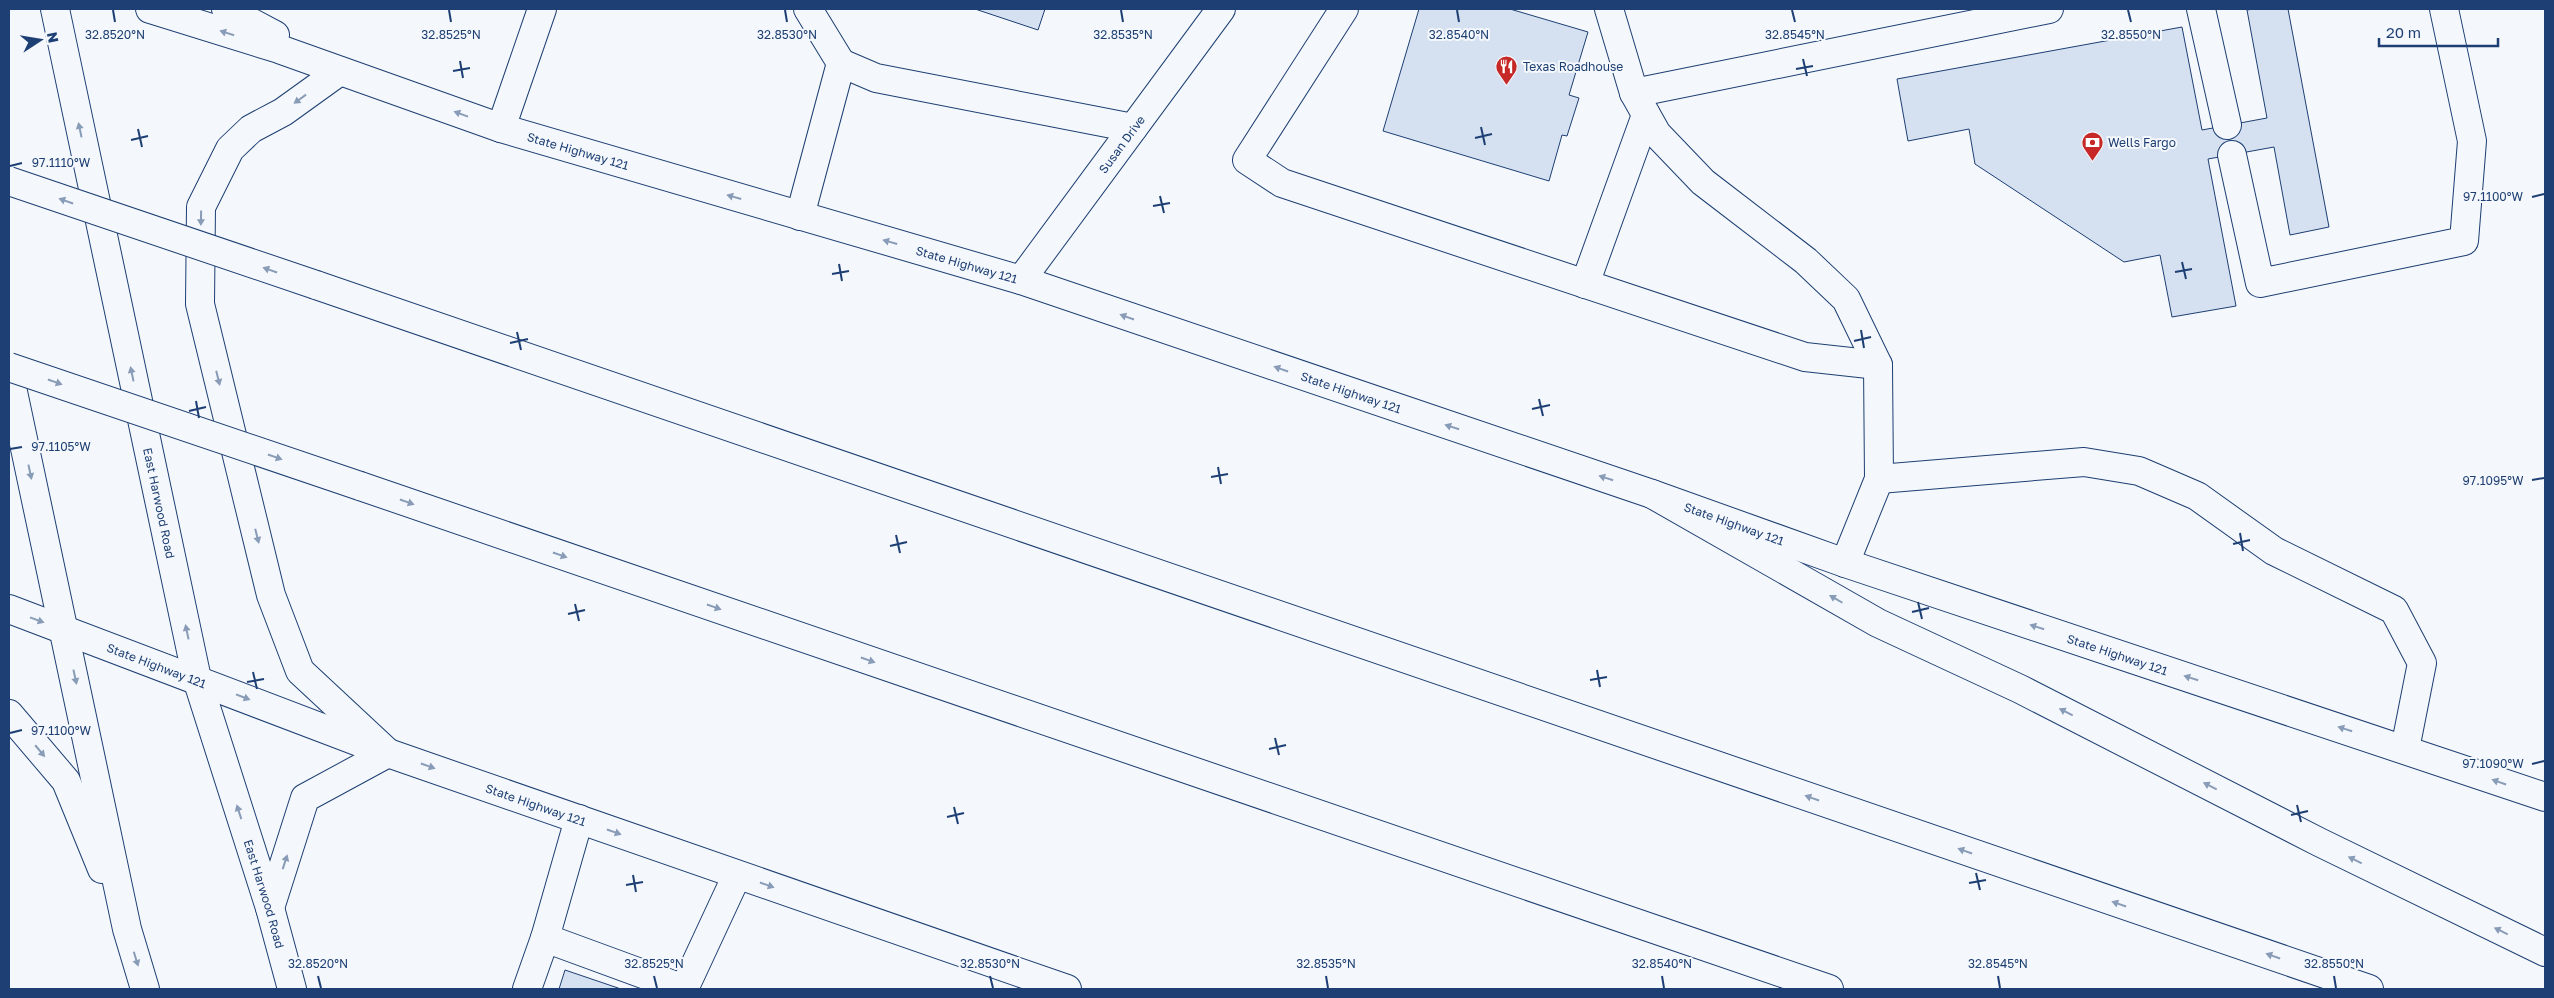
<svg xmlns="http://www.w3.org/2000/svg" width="2554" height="998" viewBox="0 0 2554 998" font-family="'Golos Text',sans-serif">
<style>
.building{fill:#d5e0f0;stroke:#1d3f73}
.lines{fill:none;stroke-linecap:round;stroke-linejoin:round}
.minor-casing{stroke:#1d3f73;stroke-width:30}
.major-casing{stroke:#1d3f73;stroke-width:30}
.highway-casing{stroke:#1d3f73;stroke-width:30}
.minor{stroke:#f4f7fb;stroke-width:28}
.major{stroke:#f4f7fb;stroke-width:28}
.highway{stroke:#f4f7fb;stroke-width:28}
.highway-bridge-casing{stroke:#1d3f73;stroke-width:30;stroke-linecap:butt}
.highway-bridge{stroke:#f4f7fb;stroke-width:28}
.oneway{fill:#889bb7}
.ticks{fill:none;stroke:#1d3f73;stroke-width:2}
.labels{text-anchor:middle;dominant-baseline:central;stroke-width:4;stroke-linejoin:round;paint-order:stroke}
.poi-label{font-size:12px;fill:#1d3f73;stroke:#f4f7fb;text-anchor:start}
.street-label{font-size:12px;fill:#1d3f73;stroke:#f4f7fb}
.ticks-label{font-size:12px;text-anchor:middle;fill:#1d3f73;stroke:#f4f7fb;stroke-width:4;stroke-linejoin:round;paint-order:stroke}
</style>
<rect width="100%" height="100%" fill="#f4f7fb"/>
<g class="building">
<path d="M 975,9 L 1045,9 L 1038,30 Z"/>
<path d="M 1419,9 L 1510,9 L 1588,32 L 1569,95 L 1579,98 L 1567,136 L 1562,135 L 1549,181 L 1383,131 Z"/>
<path d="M 2254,9 L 2288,9 L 2329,227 L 2290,235 L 2274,147 L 2208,159 L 2236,306 L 2172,317 L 2160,255 L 2124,262 L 1975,164 L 1969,129 L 1908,141 L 1897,79 L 2182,27 L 2202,130 L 2267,118 L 2247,10 Z"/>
<path d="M 565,970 L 621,989 L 559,989 Z"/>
</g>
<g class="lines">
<defs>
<g id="minor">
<path d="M 808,9 L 841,63"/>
<path d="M 1344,9 L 1247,160 L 1282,183 L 1805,357 L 1878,365"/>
<path d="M 1609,9 L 1634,93 L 1657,134 L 1703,182 L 1806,261 L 1846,299 L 1878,365 L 1879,479 L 1845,563"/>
<path d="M 2201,9 L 2227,125"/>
<path d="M 1634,93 L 2049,9"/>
<path d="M 501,128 L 542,9"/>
<path d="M 2232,155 L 2260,283 L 2464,241 L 2472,141 L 2444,9"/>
<path d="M 800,216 L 841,63 L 876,78 L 1133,128"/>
<path id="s1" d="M 1021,280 L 1221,9"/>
<path d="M 1585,284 L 1646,115"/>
<path d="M 1879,479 L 2084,462 L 2139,471 L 2197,496 L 2274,551 L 2394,610 L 2422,663 L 2405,749"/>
<path d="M 545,938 L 579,819"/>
<path d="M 527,989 L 545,938 L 684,989 L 737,875"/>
</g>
<g id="major">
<path id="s2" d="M 55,9 L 197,679 L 270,908 L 292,989"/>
<path id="s3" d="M 150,9 L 279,49 L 501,128 L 1021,280 L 1652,494 L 1845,563 L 2545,797"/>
<path d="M 226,9 L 275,35"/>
<path d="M 9,373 L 127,929 L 145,989"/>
<path id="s4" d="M 9,609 L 388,753 L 1067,989"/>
<path d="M 9,714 L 66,781 L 102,869"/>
<path d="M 270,908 L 305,798 L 388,753 L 300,671 L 271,595 L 200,304 L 201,207 L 230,149 L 251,129 L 283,112 L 340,71"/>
</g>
<g id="highway">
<path d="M 316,285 L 2369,989"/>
<path d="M 360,486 L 1829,989"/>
<path d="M 1652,494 L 1878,623 L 2020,689 L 2319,842 L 2545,952"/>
</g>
</defs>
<use href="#minor" class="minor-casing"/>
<use href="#major" class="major-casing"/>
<use href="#highway" class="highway-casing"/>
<use href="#minor" class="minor"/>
<use href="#major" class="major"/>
<use href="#highway" class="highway"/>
<defs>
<g id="highway-bridge">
<path d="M 9,181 L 316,285"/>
<path d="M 9,367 L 360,486"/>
</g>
</defs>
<use href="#highway-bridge" class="highway-bridge-casing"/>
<use href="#highway-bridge" class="highway-bridge"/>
</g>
<defs><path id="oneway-solid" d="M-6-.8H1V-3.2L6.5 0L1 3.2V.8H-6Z" transform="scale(1.25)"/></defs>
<g class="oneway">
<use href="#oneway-solid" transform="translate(227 33) rotate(-162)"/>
<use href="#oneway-solid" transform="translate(300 99) rotate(144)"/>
<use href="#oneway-solid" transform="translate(461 114) rotate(-160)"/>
<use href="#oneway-solid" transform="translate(80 130) rotate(-102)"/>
<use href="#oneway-solid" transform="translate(734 197) rotate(-164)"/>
<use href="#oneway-solid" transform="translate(66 201) rotate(-161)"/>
<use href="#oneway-solid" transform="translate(201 218) rotate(91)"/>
<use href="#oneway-solid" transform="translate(890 242) rotate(-164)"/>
<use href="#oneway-solid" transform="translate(270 270) rotate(-161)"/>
<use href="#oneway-solid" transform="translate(1127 317) rotate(-161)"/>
<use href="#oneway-solid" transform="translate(1281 369) rotate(-161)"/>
<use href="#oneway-solid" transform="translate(132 374) rotate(-102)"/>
<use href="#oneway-solid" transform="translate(218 378) rotate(76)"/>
<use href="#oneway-solid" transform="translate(55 382) rotate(19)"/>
<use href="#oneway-solid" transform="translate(1452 427) rotate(-162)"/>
<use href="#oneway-solid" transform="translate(275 457) rotate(19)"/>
<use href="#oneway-solid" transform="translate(30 472) rotate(78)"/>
<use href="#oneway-solid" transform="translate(1606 478) rotate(-162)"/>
<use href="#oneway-solid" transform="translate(407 502) rotate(19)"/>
<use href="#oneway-solid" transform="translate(257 536) rotate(76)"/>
<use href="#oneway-solid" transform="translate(560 555) rotate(19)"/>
<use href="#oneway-solid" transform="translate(1836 599) rotate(-150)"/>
<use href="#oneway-solid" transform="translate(714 607) rotate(19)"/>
<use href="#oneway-solid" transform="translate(37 620) rotate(20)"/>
<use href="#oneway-solid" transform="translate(2037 627) rotate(-162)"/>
<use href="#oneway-solid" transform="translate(187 632) rotate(-102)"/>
<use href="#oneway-solid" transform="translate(868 660) rotate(19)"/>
<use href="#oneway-solid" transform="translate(75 677) rotate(78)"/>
<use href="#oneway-solid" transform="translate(2191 678) rotate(-162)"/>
<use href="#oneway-solid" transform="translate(243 697) rotate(21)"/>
<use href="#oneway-solid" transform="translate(2066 712) rotate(-153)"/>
<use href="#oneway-solid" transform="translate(2345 729) rotate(-162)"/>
<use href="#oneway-solid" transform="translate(40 751) rotate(50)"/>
<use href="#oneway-solid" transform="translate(428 766) rotate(19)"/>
<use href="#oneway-solid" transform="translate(2499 782) rotate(-161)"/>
<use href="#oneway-solid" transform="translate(2210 786) rotate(-153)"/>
<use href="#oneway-solid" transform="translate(1812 798) rotate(-161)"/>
<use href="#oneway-solid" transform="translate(239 812) rotate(-108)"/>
<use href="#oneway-solid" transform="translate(614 832) rotate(19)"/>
<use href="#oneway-solid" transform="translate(1965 851) rotate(-161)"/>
<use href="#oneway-solid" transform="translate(2355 860) rotate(-154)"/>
<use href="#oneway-solid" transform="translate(285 862) rotate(-72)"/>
<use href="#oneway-solid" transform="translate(767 885) rotate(19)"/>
<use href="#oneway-solid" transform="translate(2119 904) rotate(-161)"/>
<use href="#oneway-solid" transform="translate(2501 931) rotate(-154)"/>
<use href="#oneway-solid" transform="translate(2273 956) rotate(-161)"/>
<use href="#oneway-solid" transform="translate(136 959) rotate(73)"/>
</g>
<path class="ticks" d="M 113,10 L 115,22M 449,10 L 451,22M 785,10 L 787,22M 1121,10 L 1123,22M 1457,10 L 1459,22M 1792,10 L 1795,22M 2128,10 L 2131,22M 1803,59 L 1807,76M 460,61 L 463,78M 1796,69 L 1813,66M 453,71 L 470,68M 1481,127 L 1485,145M 138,129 L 142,147M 1475,138 L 1492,134M 131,140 L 148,136M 10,166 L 22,163M 1160,196 L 1164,213M 2532,197 L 2544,194M 1153,206 L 1170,203M 2182,262 L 2186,279M 839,264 L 842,281M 2175,272 L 2192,269M 832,274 L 849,271M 1861,330 L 1864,348M 517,332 L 521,350M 1854,341 L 1871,337M 510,343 L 528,339M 1539,399 L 1543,416M 196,401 L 199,418M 1532,409 L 1550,405M 189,411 L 206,407M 10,449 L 22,447M 1218,467 L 1221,484M 1211,477 L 1228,474M 2532,480 L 2544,478M 2240,533 L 2243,551M 896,535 L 900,553M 2233,544 L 2250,540M 890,546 L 907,542M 1918,602 L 1922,619M 575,604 L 579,621M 1912,612 L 1929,608M 568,614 L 585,610M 1597,670 L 1600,687M 253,672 L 257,689M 1590,680 L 1607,677M 247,682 L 264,679M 10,733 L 22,730M 1275,738 L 1279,755M 1269,749 L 1286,745M 2532,764 L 2544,761M 2297,805 L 2301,822M 954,807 L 958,824M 2291,815 L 2308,811M 947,817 L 964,813M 1976,873 L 1980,890M 633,875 L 636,892M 1969,883 L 1986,880M 626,885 L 643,882M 318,976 L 321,988M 654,976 L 657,988M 990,976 L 993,988M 1326,976 L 1328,988M 1662,976 L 1664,988M 1998,976 L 2000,988M 2334,976 L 2336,988"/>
<defs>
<symbol id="restaurant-pin" viewBox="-11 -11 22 30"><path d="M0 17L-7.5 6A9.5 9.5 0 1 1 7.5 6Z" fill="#c62828" stroke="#f4f7fb"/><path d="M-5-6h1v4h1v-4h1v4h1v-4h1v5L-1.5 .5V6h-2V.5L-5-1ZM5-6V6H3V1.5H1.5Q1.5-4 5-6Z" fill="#fff"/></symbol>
<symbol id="bank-pin" viewBox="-11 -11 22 30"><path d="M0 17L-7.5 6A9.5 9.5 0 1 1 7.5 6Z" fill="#c62828" stroke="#f4f7fb"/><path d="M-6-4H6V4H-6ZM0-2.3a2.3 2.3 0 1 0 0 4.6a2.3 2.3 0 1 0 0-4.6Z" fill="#fff"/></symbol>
</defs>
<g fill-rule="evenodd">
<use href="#restaurant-pin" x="1494" y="54" width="25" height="34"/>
<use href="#bank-pin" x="2080" y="130" width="25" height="34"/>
</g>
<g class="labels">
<g class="poi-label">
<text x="1523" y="66">Texas Roadhouse</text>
<text x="2108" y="142">Wells Fargo</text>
</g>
<g class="street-label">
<text stroke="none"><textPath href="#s1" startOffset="169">Susan Drive</textPath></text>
<text stroke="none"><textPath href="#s3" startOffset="451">State Highway 121</textPath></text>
<text stroke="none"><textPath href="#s3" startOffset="856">State Highway 121</textPath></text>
<text stroke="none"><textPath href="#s3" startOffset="1261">State Highway 121</textPath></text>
<text stroke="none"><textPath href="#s2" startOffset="505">East Harwood Road</textPath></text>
<text stroke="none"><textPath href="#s3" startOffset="1666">State Highway 121</textPath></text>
<text stroke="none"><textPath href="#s3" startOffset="2071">State Highway 121</textPath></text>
<text stroke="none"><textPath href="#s4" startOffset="158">State Highway 121</textPath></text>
<text stroke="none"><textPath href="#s4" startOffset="562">State Highway 121</textPath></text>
<text stroke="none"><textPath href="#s2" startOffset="910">East Harwood Road</textPath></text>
</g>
</g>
<g class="ticks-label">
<text x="115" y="39">32.8520°N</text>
<text x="451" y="39">32.8525°N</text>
<text x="787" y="39">32.8530°N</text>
<text x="1123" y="39">32.8535°N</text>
<text x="1459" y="39">32.8540°N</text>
<text x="1795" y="39">32.8545°N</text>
<text x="2131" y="39">32.8550°N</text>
<text x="61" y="167">97.1110°W</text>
<text x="2493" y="201">97.1100°W</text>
<text x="61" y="451">97.1105°W</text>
<text x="2493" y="485">97.1095°W</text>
<text x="61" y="735">97.1100°W</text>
<text x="2493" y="768">97.1090°W</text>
<text x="318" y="968">32.8520°N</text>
<text x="654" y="968">32.8525°N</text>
<text x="990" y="968">32.8530°N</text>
<text x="1326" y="968">32.8535°N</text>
<text x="1662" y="968">32.8540°N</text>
<text x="1998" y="968">32.8545°N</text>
<text x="2334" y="968">32.8550°N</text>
</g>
<rect width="2554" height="998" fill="none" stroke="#1d3f73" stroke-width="20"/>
<g transform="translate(40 40) rotate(78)" stroke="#f4f7fb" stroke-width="4" paint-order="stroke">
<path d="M0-4L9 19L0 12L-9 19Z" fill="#1d3f73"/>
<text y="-8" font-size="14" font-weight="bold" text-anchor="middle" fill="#1d3f73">N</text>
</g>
<path d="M2379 38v8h119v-8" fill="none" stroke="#1d3f73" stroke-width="2.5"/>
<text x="2386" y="38" font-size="15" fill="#1d3f73" stroke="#f4f7fb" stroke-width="4" paint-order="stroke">20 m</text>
</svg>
